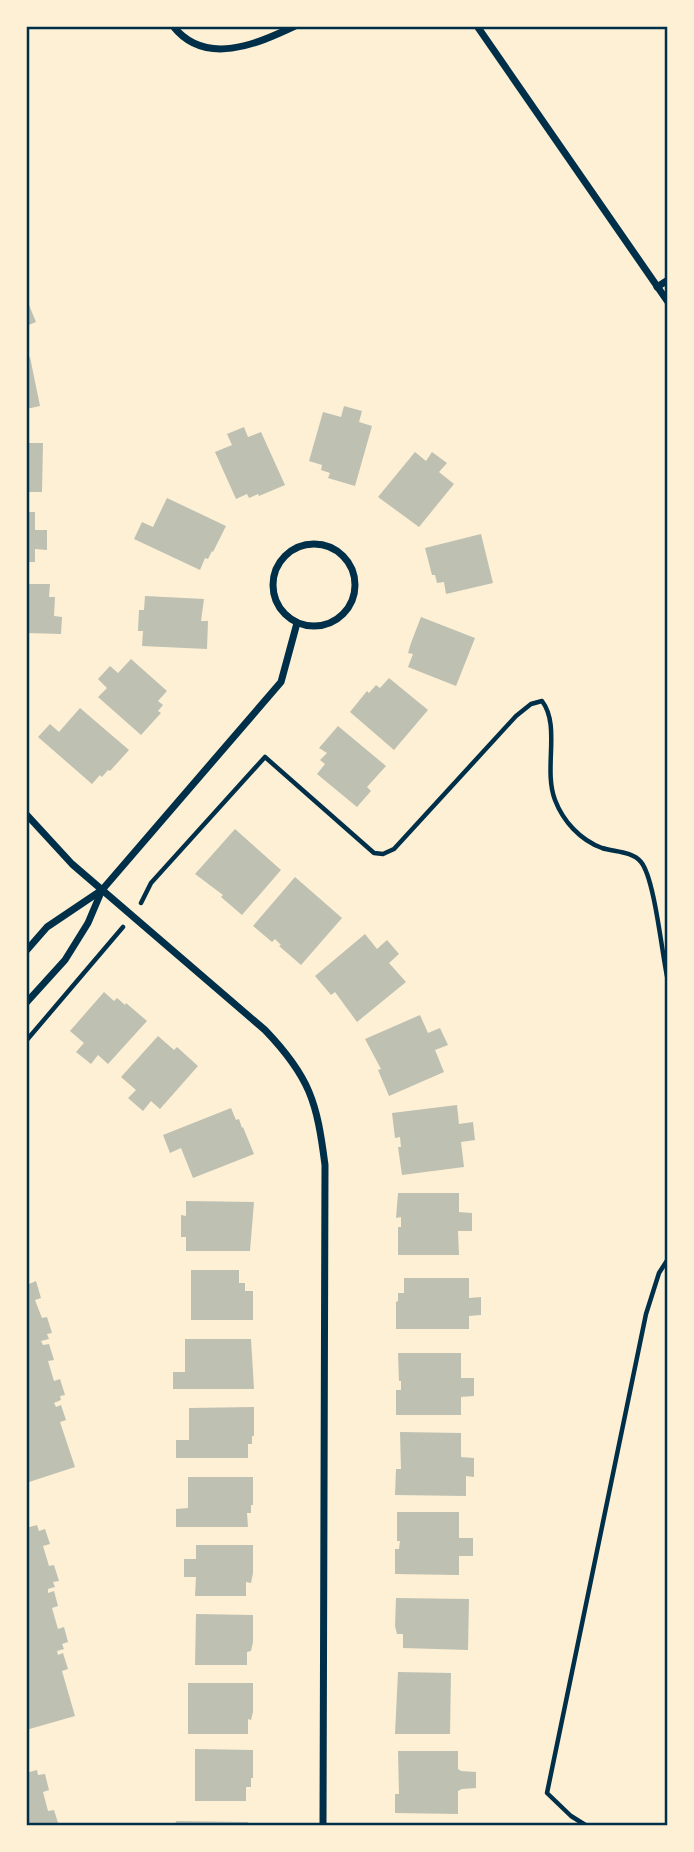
<svg xmlns="http://www.w3.org/2000/svg" width="694" height="1852" viewBox="0 0 694 1852" font-family="Jost,sans-serif">
<style>
.building{fill:#bec0b2}
.lines{fill:none;stroke-linecap:round;stroke-linejoin:round}
.path{stroke:#003049;stroke-width:4.5}
.minor{stroke:#003049;stroke-width:7}
.neatline{fill:none;stroke:#003049;stroke-width:2.5}
</style>
<rect width="100%" height="100%" fill="#fdf0d5"/>
<g class="building">
<path d="M 29,305 L 36,322 L 26,326 L 26,306 Z"/>
<path d="M 30,357 L 40,406 L 26,409 L 26,358 Z"/>
<path d="M 344,406 L 362,411 L 359,422 L 372,426 L 355,486 L 328,478 L 330,473 L 321,470 L 322,465 L 309,461 L 323,412 L 341,417 Z"/>
<path d="M 244,427 L 248,437 L 261,432 L 285,485 L 259,496 L 258,494 L 249,498 L 247,494 L 236,499 L 215,452 L 232,445 L 227,434 Z"/>
<path d="M 26,443 L 43,443 L 42,492 L 26,492 Z"/>
<path d="M 415,452 L 426,461 L 432,452 L 447,463 L 439,472 L 454,484 L 419,527 L 378,497 Z"/>
<path d="M 167,498 L 226,526 L 213,552 L 212,551 L 208,559 L 205,558 L 200,570 L 134,539 L 142,522 L 153,527 Z"/>
<path d="M 26,512 L 35,512 L 35,530 L 47,530 L 47,550 L 35,549 L 35,562 L 26,562 Z"/>
<path d="M 481,534 L 493,583 L 446,594 L 444,582 L 437,583 L 435,575 L 432,575 L 425,548 Z"/>
<path d="M 26,584 L 50,584 L 49,597 L 55,597 L 54,616 L 62,617 L 61,634 L 26,633 Z"/>
<path d="M 145,596 L 204,599 L 201,621 L 208,621 L 207,649 L 142,646 L 143,631 L 138,631 L 139,610 L 144,610 Z"/>
<path d="M 421,617 L 475,638 L 456,686 L 408,667 L 413,654 L 408,653 L 411,643 Z"/>
<path d="M 131,659 L 167,691 L 158,701 L 163,705 L 158,711 L 161,713 L 141,735 L 98,697 L 107,688 L 98,679 L 110,666 L 118,673 Z"/>
<path d="M 389,678 L 428,710 L 394,750 L 350,712 L 367,691 L 369,693 L 376,685 L 380,688 Z"/>
<path d="M 80,708 L 129,750 L 110,771 L 108,770 L 102,777 L 100,775 L 92,784 L 38,737 L 50,724 L 59,732 Z"/>
<path d="M 338,726 L 386,766 L 367,787 L 371,791 L 357,807 L 317,774 L 325,764 L 320,760 L 327,753 L 319,748 Z"/>
<path d="M 235,829 L 281,870 L 242,915 L 221,897 L 223,895 L 195,874 Z"/>
<path d="M 295,877 L 342,918 L 301,965 L 279,946 L 281,945 L 275,939 L 272,942 L 253,926 Z"/>
<path d="M 365,934 L 377,949 L 387,940 L 399,954 L 389,963 L 406,982 L 357,1022 L 335,992 L 331,995 L 315,976 Z"/>
<path d="M 104,992 L 114,1001 L 117,998 L 125,1005 L 126,1003 L 147,1021 L 108,1064 L 98,1055 L 91,1064 L 76,1052 L 84,1043 L 70,1031 Z"/>
<path d="M 420,1015 L 428,1033 L 440,1028 L 448,1045 L 435,1050 L 444,1072 L 389,1096 L 378,1070 L 381,1069 L 365,1039 Z"/>
<path d="M 158,1036 L 174,1050 L 177,1047 L 198,1066 L 160,1109 L 151,1101 L 143,1111 L 128,1098 L 136,1090 L 121,1077 Z"/>
<path d="M 457,1105 L 459,1124 L 473,1122 L 475,1140 L 461,1142 L 464,1167 L 402,1175 L 398,1147 L 401,1147 L 400,1137 L 395,1138 L 392,1113 Z"/>
<path d="M 231,1108 L 236,1120 L 239,1119 L 242,1128 L 243,1127 L 254,1154 L 193,1178 L 181,1148 L 170,1153 L 163,1135 Z"/>
<path d="M 398,1193 L 459,1193 L 459,1212 L 472,1213 L 472,1231 L 458,1231 L 459,1255 L 398,1255 L 398,1227 L 401,1227 L 401,1217 L 396,1218 Z"/>
<path d="M 186,1201 L 254,1202 L 250,1251 L 186,1251 L 186,1237 L 181,1237 L 181,1215 L 186,1216 Z"/>
<path d="M 191,1270 L 239,1270 L 239,1283 L 245,1283 L 245,1291 L 253,1291 L 253,1320 L 191,1320 Z"/>
<path d="M 26,1277 L 29,1284 L 36,1281 L 41,1298 L 35,1300 L 42,1318 L 47,1317 L 52,1333 L 47,1334 L 49,1339 L 41,1341 L 43,1345 L 49,1344 L 54,1360 L 48,1361 L 54,1381 L 60,1379 L 65,1395 L 60,1396 L 61,1400 L 54,1403 L 56,1407 L 61,1405 L 66,1420 L 60,1422 L 75,1467 L 26,1483 Z"/>
<path d="M 404,1278 L 469,1278 L 469,1298 L 481,1297 L 481,1315 L 469,1316 L 469,1329 L 396,1329 L 396,1302 L 398,1301 L 398,1293 L 404,1293 Z"/>
<path d="M 185,1339 L 251,1339 L 254,1389 L 173,1389 L 173,1372 L 185,1372 Z"/>
<path d="M 398,1353 L 461,1353 L 461,1378 L 474,1378 L 474,1396 L 461,1397 L 461,1415 L 396,1415 L 396,1390 L 401,1390 L 401,1381 L 399,1381 Z"/>
<path d="M 254,1407 L 254,1436 L 252,1436 L 252,1444 L 248,1444 L 248,1458 L 176,1458 L 176,1440 L 189,1440 L 189,1408 Z"/>
<path d="M 400,1432 L 461,1433 L 461,1457 L 474,1458 L 474,1477 L 466,1476 L 466,1496 L 395,1495 L 396,1469 L 401,1469 Z"/>
<path d="M 188,1477 L 253,1477 L 253,1505 L 251,1505 L 251,1513 L 247,1513 L 248,1527 L 176,1527 L 176,1509 L 188,1508 Z"/>
<path d="M 397,1512 L 459,1512 L 459,1538 L 473,1538 L 473,1556 L 459,1556 L 459,1575 L 395,1574 L 395,1549 L 399,1549 L 400,1541 L 397,1541 Z"/>
<path d="M 37,1525 L 39,1531 L 45,1529 L 50,1544 L 43,1546 L 49,1566 L 54,1565 L 59,1581 L 53,1582 L 55,1587 L 48,1589 L 48,1593 L 54,1591 L 58,1606 L 52,1608 L 58,1629 L 64,1627 L 68,1642 L 62,1644 L 64,1649 L 57,1651 L 58,1655 L 63,1653 L 68,1669 L 62,1671 L 75,1716 L 26,1730 L 26,1528 Z"/>
<path d="M 196,1545 L 253,1545 L 253,1573 L 251,1583 L 246,1582 L 246,1596 L 195,1596 L 196,1577 L 184,1577 L 184,1559 L 196,1559 Z"/>
<path d="M 396,1598 L 469,1599 L 468,1650 L 403,1648 L 403,1634 L 397,1634 L 395,1626 Z"/>
<path d="M 196,1614 L 253,1615 L 253,1642 L 251,1651 L 247,1652 L 247,1665 L 195,1665 Z"/>
<path d="M 398,1672 L 451,1673 L 450,1734 L 395,1734 Z"/>
<path d="M 188,1683 L 253,1683 L 253,1712 L 251,1720 L 248,1719 L 248,1734 L 188,1734 Z"/>
<path d="M 195,1749 L 253,1750 L 253,1778 L 251,1778 L 251,1787 L 246,1787 L 246,1801 L 195,1801 Z"/>
<path d="M 398,1751 L 458,1751 L 458,1769 L 461,1771 L 476,1772 L 476,1788 L 462,1789 L 458,1791 L 458,1814 L 395,1813 L 395,1794 L 399,1794 Z"/>
<path d="M 37,1770 L 38,1775 L 45,1774 L 49,1790 L 43,1792 L 48,1811 L 54,1810 L 59,1826 L 26,1826 L 26,1773 Z"/>
<path d="M 176,1821 L 248,1822 L 248,1826 L 175,1826 Z"/>
</g>
<g class="lines">
<g class="path">
<path d="M 141,903 L 151,883 L 265,757 L 374,853 L 383,854 L 394,849 L 516,716 L 531,704 L 542,701 C 561,726 543,769 555,800 C 563,821 580,840 602,848 C 614,852 632,851 641,862 C 655,879 662,956 668,981"/>
<path d="M 26,1041 L 123,927"/>
<path d="M 587,1826 L 571,1816 L 547,1793 L 646,1314 L 659,1273 L 668,1259"/>
</g>
<g class="minor">
<path d="M 173,26 C 205,67 257,44 295,26"/>
<path d="M 477,26 L 668,302"/>
<path d="M 657,287 L 668,280"/>
<circle cx="314" cy="585" r="41"/>
<path d="M 26,814 L 72,864 L 265,1030 C 310,1077 317,1102 325,1165 L 323,1826"/>
<path d="M 26,951 L 47,927 L 102,890 L 281,682 L 297,623"/>
<path d="M 26,1003 L 65,960 L 88,923 L 102,890"/>
</g>
</g>
<rect width="694" height="1852" fill="none" stroke="#fdf0d5" stroke-width="56"/>
<rect x="28" y="28" width="638" height="1796" class="neatline"/>
</svg>
